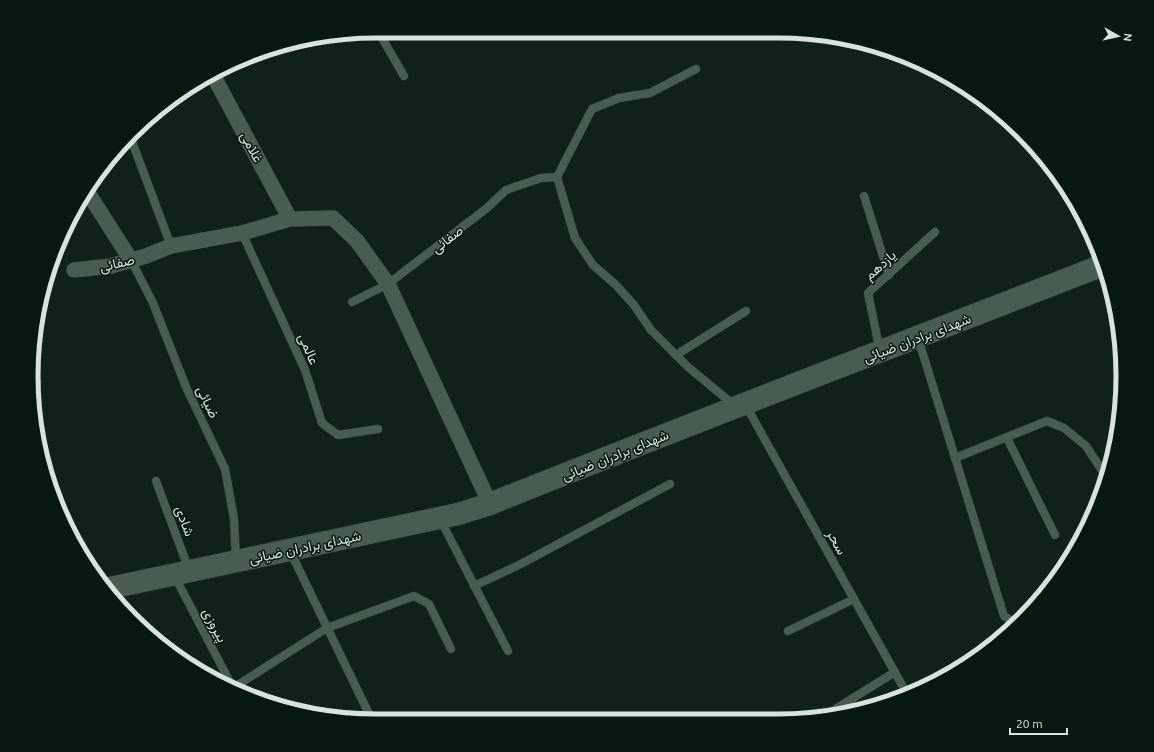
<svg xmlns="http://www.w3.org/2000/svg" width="1154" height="752" viewBox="0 0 1154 752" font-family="Ubuntu,Vazirmatn,sans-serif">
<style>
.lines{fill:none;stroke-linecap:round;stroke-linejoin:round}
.service-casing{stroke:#2f3b35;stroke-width:9}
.minor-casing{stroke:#2f3b35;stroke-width:16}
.secondary-casing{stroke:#2f3b35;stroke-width:23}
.service{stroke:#485c52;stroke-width:8}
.minor{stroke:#485c52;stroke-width:15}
.secondary{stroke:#485c52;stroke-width:22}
.labels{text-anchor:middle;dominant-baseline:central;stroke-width:3;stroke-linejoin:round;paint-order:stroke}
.street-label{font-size:14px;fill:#d7e3dd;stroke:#061810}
.rim{fill:none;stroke:#d7e3dd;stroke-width:5}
</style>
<rect width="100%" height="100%" fill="#0f2119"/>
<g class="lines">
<defs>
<g id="service">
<path d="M 378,31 L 404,76"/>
<path d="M 131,139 L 171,246"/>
<path d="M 557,177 L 575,238 L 593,265 L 615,284 L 634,305 L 651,330 L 688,367 L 734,405"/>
<path d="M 557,177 L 592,109 L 619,98 L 650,93 L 696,69"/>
<path d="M 864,196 L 889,275"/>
<path d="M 242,233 L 305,370 L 322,423 L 338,435 L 378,429"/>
<path d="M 131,260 L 153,303 L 186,387 L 225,469 L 234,519 L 236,560"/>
<path d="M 352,302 L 388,284 L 487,208 L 506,190 L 541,178 L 557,177"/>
<path d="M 918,338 L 1004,616 L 1016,623"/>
<path d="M 880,351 L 868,293 L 935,232"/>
<path d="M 676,355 L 746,311"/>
<path d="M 35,383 L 37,382"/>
<path d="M 745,404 L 907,694"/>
<path d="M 1007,438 L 1055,535"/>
<path d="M 955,458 L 1047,421 L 1064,428 L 1086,446 L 1107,478"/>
<path d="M 156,481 L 189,570"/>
<path d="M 440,519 L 508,651"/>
<path d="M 290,551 L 371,718"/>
<path d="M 174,575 L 233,688"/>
<path d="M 474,586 L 519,565 L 670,484"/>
<path d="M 788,631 L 854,599"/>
<path d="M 233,688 L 327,628 L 414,596 L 429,604 L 451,649"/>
<path d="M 829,713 L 895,672"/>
</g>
<g id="minor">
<path d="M 213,75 L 290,219"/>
<path d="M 88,193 L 131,260"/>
<path d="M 74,270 L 111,266 L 146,256 L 171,246 L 242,233 L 290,219 L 333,218 L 357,241 L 388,284 L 490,504"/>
</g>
<path id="secondary" d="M 110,588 L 458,514 L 490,504 C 693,422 899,345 1103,265"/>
</defs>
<use href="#service" class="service-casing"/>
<use href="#minor" class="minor-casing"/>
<use href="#secondary" class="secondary-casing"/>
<use href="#service" class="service"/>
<use href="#minor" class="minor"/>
<use href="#secondary" class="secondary"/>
</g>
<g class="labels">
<g class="street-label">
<text transform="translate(252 147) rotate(62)">غلامی</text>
<text transform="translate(447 239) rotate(-38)">صفائی</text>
<text transform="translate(117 263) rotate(-13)">صفائی</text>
<text transform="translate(880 265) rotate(-42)">یازدهم</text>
<text transform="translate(917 338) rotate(-21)">شهدای برادران ضیائی</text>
<text transform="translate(309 349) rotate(67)">عالمی</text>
<text transform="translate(208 402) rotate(65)">ضیائی</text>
<text transform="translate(615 455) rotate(-22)">شهدای برادران ضیائی</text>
<text transform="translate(185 521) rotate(70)">شادی</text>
<text transform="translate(837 542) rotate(61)">سحر</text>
<text transform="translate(305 547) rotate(-12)">شهدای برادران ضیائی</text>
<text transform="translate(215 625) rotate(62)">پیروزی</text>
</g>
</g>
<path d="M0 0H1154V752H0ZM376 38H778A338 338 0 0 1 1116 376V376A338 338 0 0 1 778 714H376A338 338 0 0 1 38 376V376A338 338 0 0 1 376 38Z" fill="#061810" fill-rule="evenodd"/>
<path class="rim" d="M376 38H778A338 338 0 0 1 1116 376V376A338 338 0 0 1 778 714H376A338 338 0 0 1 38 376V376A338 338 0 0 1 376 38Z"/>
<g transform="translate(1118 36) rotate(98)" stroke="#061810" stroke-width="3" paint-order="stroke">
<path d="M0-3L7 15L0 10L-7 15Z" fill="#d7e3dd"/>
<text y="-6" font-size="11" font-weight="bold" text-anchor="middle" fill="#d7e3dd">N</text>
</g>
<path d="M1010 728v6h57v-6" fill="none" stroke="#d7e3dd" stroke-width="2"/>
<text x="1016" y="728" font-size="12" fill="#d7e3dd" stroke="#061810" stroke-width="3" paint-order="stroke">20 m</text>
</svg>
